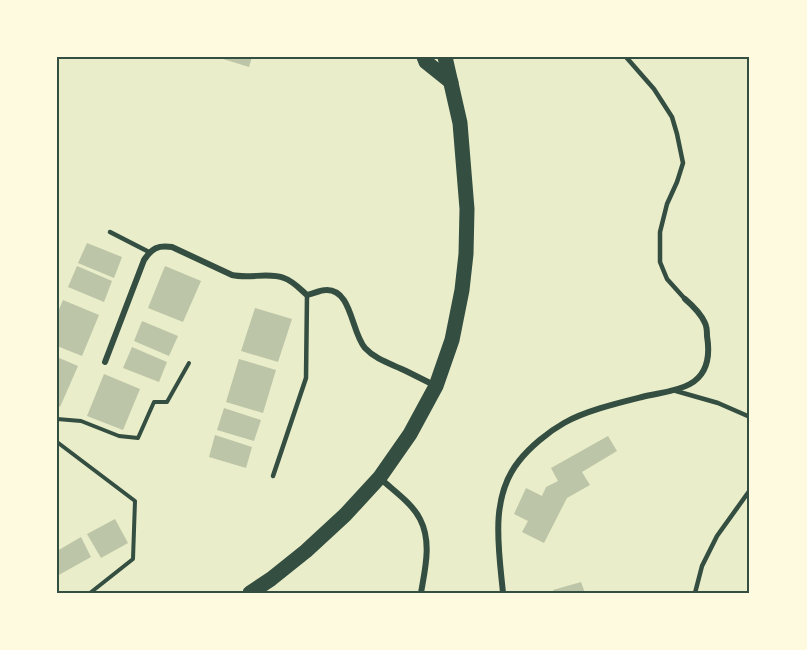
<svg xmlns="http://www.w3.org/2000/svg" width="807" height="650" viewBox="0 0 807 650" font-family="'DejaVu Sans',sans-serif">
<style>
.building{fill:#bcc5a7}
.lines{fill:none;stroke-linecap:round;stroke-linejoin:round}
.path{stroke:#344e41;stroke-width:4}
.service{stroke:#344e41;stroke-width:4.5}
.minor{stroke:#344e41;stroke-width:6}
.primary{stroke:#344e41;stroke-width:15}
.neatline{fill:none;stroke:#344e41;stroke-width:2}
</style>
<rect width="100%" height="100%" fill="#e9edc9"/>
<g class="building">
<path d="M 224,57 L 252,57 L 249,67 L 223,59 Z"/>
<path d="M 87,243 L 122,257 L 114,278 L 78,263 Z"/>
<path d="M 77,266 L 112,281 L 104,302 L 68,287 Z"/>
<path d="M 165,266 L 201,281 L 183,322 L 148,308 Z"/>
<path d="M 63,300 L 99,315 L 82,356 L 57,346 L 57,314 Z"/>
<path d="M 255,308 L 292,319 L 278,362 L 241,351 Z"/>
<path d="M 142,321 L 178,336 L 169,356 L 134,341 Z"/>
<path d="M 132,347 L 167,362 L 159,382 L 123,368 Z"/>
<path d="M 57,357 L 78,366 L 60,407 L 57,405 Z"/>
<path d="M 239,359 L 276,370 L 263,413 L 226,402 Z"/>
<path d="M 104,374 L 140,389 L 123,430 L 87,416 Z"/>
<path d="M 224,408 L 261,420 L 254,441 L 217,430 Z"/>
<path d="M 215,435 L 252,447 L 246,468 L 209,457 Z"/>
<path d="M 608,436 L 617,451 L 582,472 L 590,485 L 567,498 L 544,543 L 522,532 L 528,521 L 514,514 L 526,488 L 542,496 L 546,487 L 558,481 L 551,468 Z"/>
<path d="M 115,519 L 128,543 L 101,558 L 87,534 Z"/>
<path d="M 81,537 L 91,557 L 57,576 L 57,551 Z"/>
<path d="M 581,582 L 585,593 L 554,593 L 553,590 Z"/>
</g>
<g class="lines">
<g class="path">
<path d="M 57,419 L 81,421 L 119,436 L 138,438 L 154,402 L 167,402 L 189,363"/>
<path d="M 57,442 L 135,501 L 133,559 L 90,593"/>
</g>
<g class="service">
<path d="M 626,57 L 654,89 L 672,117 L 677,134 L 683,163 L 677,182 L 667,204 L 660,232 L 660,262 L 667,279 L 685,299"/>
<path d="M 110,232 L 149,252"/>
<path d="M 676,391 L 718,403 L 750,417"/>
<path d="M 273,476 L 306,378 L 307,295"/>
<path d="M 695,593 L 702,566 L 717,536 L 750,490"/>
</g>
<g class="minor">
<path d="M 105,362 L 144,260 C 152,248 158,245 172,247 L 232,275 C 249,279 269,272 284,278 C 293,281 300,289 307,295 C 313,294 320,290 326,290 C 352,289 351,332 365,348 C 376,360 392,364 406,371 C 416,376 426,381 436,386"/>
<path d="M 381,479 C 394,491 412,503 420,519 C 432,542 425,569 421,593"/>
<path d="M 503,593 C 499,550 489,498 519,461 C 530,447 548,432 564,423 C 585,411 618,403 642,397 C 657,393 676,392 690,384 C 708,374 710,354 707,336 C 707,332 707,327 705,323 C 701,314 692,305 685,299"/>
</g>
<g class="primary">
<path d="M 424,57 L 426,62 L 451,82"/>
<path d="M 250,593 L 271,579 L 306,551 L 345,515 L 380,477 L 410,434 L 436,386 L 452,340 L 462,290 L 466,254 L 467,209 L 460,123 L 445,57"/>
</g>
</g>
<rect width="807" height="650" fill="none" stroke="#fefae0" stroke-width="117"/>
<rect x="58" y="58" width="690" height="534" class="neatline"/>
</svg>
